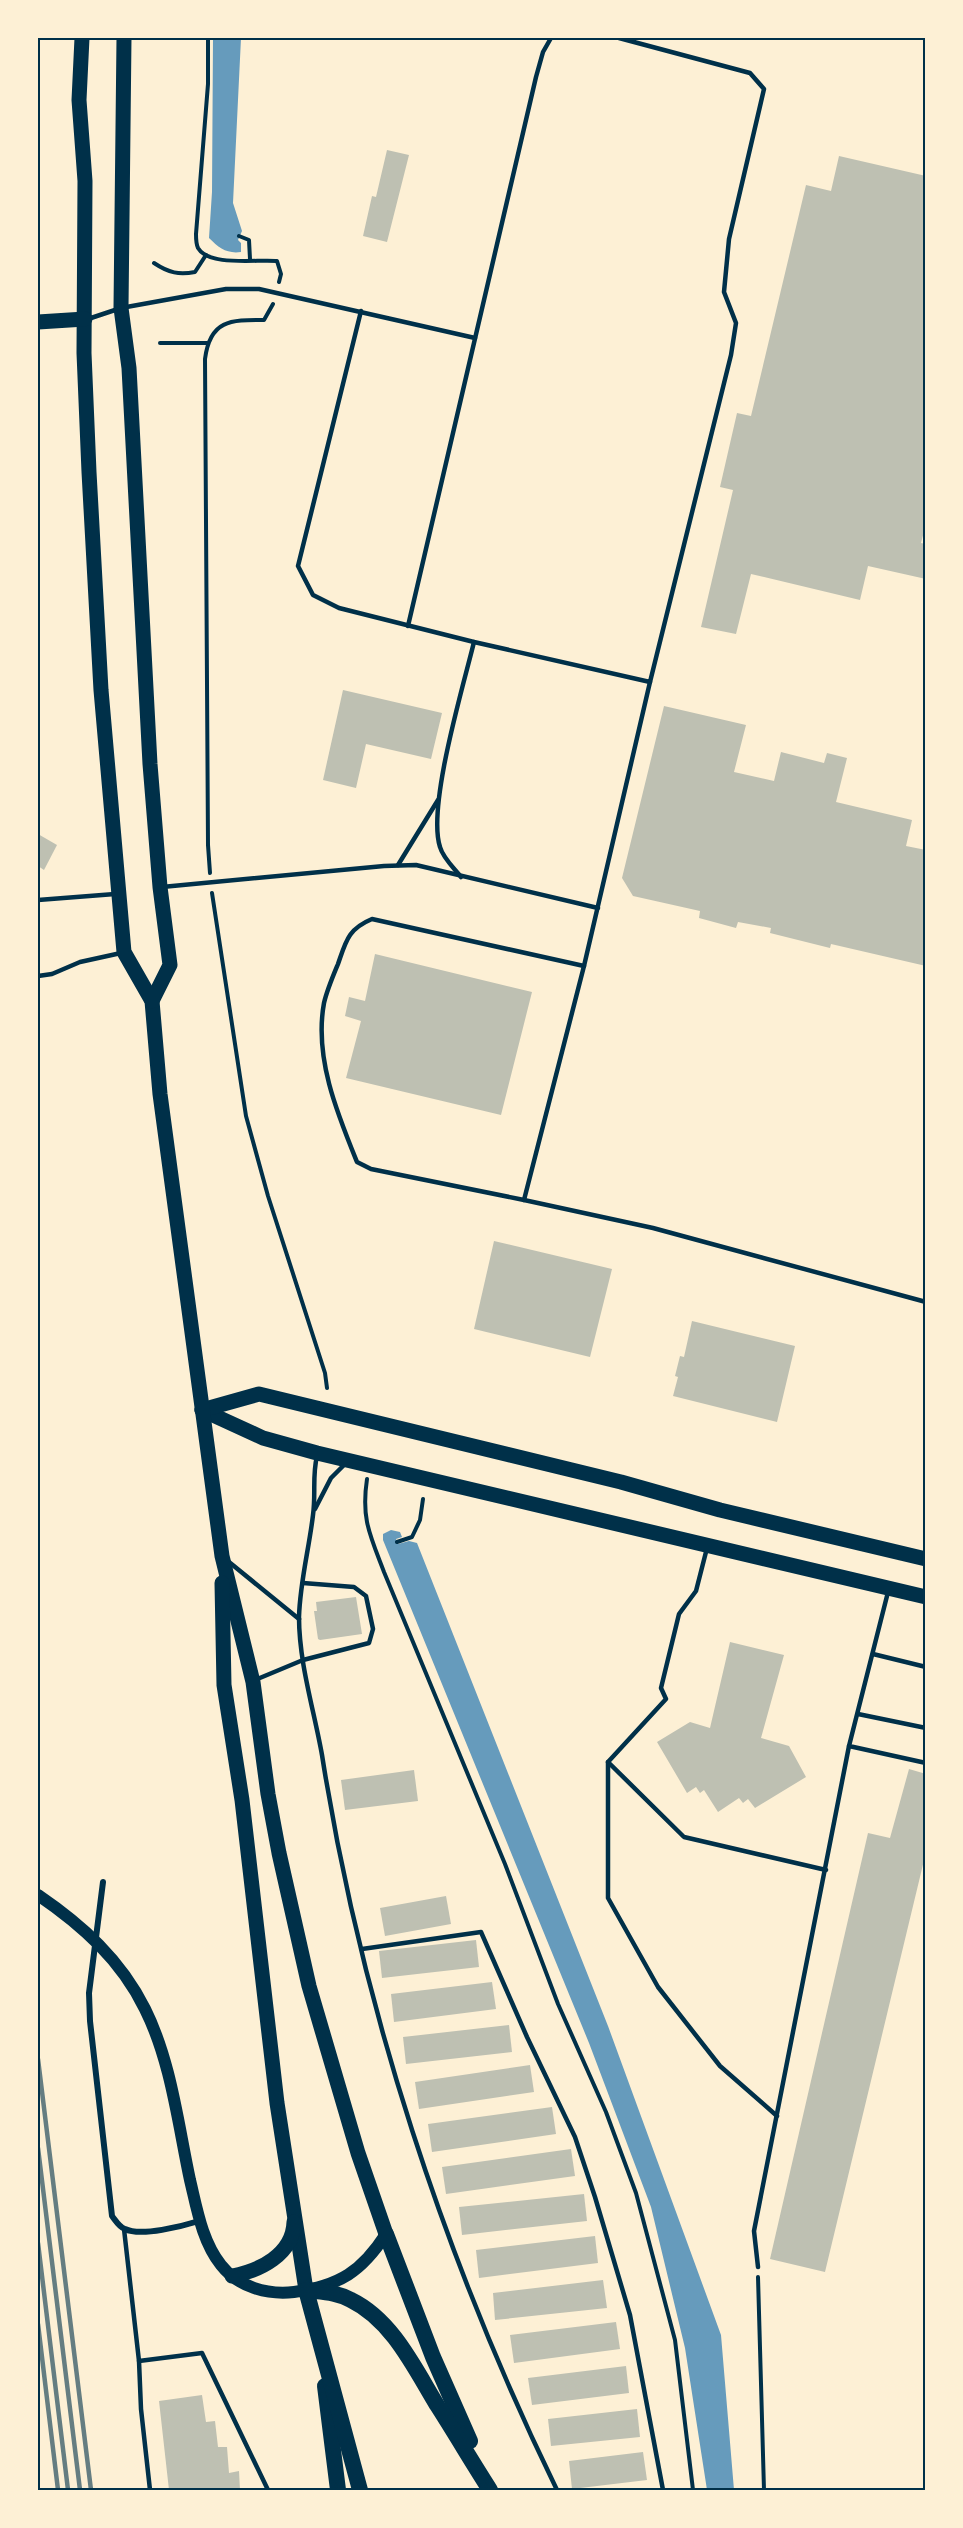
<svg xmlns="http://www.w3.org/2000/svg" width="963" height="2528" viewBox="0 0 963 2528" font-family="'Nunito Sans',sans-serif">
<style>
.water{fill:#669bbc}
.building{fill:#bec0b2}
.lines{fill:none;stroke-linecap:round;stroke-linejoin:round}
.path{stroke:#003049;stroke-width:4}
.service{stroke:#003049;stroke-width:4.5}
.minor{stroke:#003049;stroke-width:6}
.secondary{stroke:#003049;stroke-width:12}
.primary{stroke:#003049;stroke-width:15}
.trunk{stroke:#003049;stroke-width:15}
.motorway{stroke:#003049;stroke-width:16}
.rail{stroke:#657d81;stroke-width:4.5}
.neatline{fill:none;stroke:#003049;stroke-width:2}
</style>
<rect width="100%" height="100%" fill="#fdf0d5"/>
<g class="water">
<path d="M 213,38 L 241,38 L 233,203 L 242,231 L 238,240 L 241,243 L 241,252 C 227,254 219,248 209,238 L 212,192 Z"/>
<path d="M 391,1530 L 400,1532 L 402,1537 L 396,1539 L 398,1544 L 409,1541 L 417,1543 L 608,2026 L 721,2335 L 734,2490 L 707,2490 L 685,2348 L 651,2207 L 589,2043 L 383,1540 L 383,1534 Z"/>
</g>
<g class="building">
<path d="M 387,150 L 409,155 L 387,242 L 363,236 L 372,196 L 376,197 Z"/>
<path d="M 839,156 L 926,176 L 926,524 L 921,543 L 926,544 L 926,579 L 868,566 L 860,600 L 751,574 L 736,634 L 701,627 L 733,490 L 720,487 L 737,413 L 751,416 L 806,185 L 831,191 Z"/>
<path d="M 343,690 L 442,713 L 431,759 L 366,744 L 356,788 L 323,780 Z"/>
<path d="M 664,706 L 746,725 L 734,772 L 774,781 L 781,752 L 824,763 L 827,753 L 847,758 L 836,802 L 912,820 L 906,846 L 926,850 L 926,966 L 831,944 L 830,948 L 770,933 L 771,928 L 738,922 L 736,928 L 699,918 L 700,911 L 633,896 L 622,878 Z"/>
<path d="M 38,834 L 57,845 L 44,870 L 38,866 Z"/>
<path d="M 375,954 L 532,992 L 501,1115 L 346,1078 L 361,1021 L 345,1016 L 349,997 L 365,1001 Z"/>
<path d="M 494,1241 L 612,1269 L 590,1357 L 474,1329 Z"/>
<path d="M 692,1321 L 795,1346 L 777,1422 L 673,1396 L 678,1377 L 675,1376 L 680,1356 L 684,1357 Z"/>
<path d="M 356,1597 L 362,1634 L 320,1640 L 318,1639 L 314,1611 L 317,1611 L 316,1602 Z"/>
<path d="M 730,1642 L 784,1655 L 761,1738 L 789,1746 L 806,1777 L 755,1808 L 748,1799 L 743,1803 L 739,1798 L 718,1812 L 704,1790 L 700,1793 L 696,1787 L 687,1793 L 657,1742 L 690,1722 L 710,1728 Z"/>
<path d="M 909,1769 L 926,1774 L 926,1852 L 825,2272 L 770,2259 L 868,1833 L 890,1838 Z"/>
<path d="M 414,1770 L 418,1801 L 345,1810 L 341,1780 Z"/>
<path d="M 446,1896 L 451,1924 L 385,1936 L 380,1908 Z"/>
<path d="M 476,1940 L 479,1967 L 382,1978 L 379,1951 Z"/>
<path d="M 492,1982 L 496,2009 L 394,2022 L 391,1994 Z"/>
<path d="M 509,2025 L 512,2052 L 406,2064 L 403,2037 Z"/>
<path d="M 530,2065 L 534,2092 L 419,2109 L 415,2082 Z"/>
<path d="M 552,2107 L 556,2134 L 432,2152 L 428,2124 Z"/>
<path d="M 571,2149 L 575,2176 L 446,2194 L 442,2167 Z"/>
<path d="M 584,2194 L 587,2221 L 462,2235 L 459,2207 Z"/>
<path d="M 595,2236 L 598,2263 L 479,2278 L 476,2250 Z"/>
<path d="M 603,2280 L 607,2308 L 495,2320 L 493,2293 Z"/>
<path d="M 616,2322 L 620,2349 L 514,2363 L 510,2335 Z"/>
<path d="M 626,2366 L 629,2393 L 532,2405 L 528,2378 Z"/>
<path d="M 202,2395 L 206,2422 L 215,2421 L 218,2447 L 227,2447 L 229,2473 L 239,2471 L 240,2490 L 169,2490 L 159,2401 Z"/>
<path d="M 637,2409 L 640,2437 L 551,2446 L 548,2419 Z"/>
<path d="M 643,2452 L 647,2480 L 572,2489 L 569,2461 Z"/>
</g>
<g class="lines">
<g class="path">
<path d="M 208,38 L 208,84 L 196,234 C 196,237 196,244 198,248 C 209,267 258,259 277,261 L 281,274 L 279,282"/>
<path d="M 239,236 L 249,240 L 250,259"/>
<path d="M 154,263 C 169,273 179,275 195,272 L 206,255"/>
<path d="M 160,343 L 207,343"/>
<path d="M 210,873 L 208,845 L 205,359 C 210,320 230,320 264,320 L 273,304"/>
<path d="M 212,893 L 246,1116 L 268,1196 L 325,1373 L 327,1388"/>
<path d="M 367,1479 C 361,1519 370,1535 384,1572 L 505,1864 L 558,2004 L 606,2112 L 636,2193 L 675,2340 L 693,2490"/>
<path d="M 397,1542 L 412,1537 L 420,1520 L 423,1499"/>
<path d="M 758,2277 L 764,2490"/>
</g>
<g class="service">
<path d="M 361,311 L 298,566 L 313,595 L 339,608 L 474,642 L 650,682 L 731,355 L 736,323 L 724,292 L 729,239 L 764,89 L 750,73 L 619,38"/>
<path d="M 88,319 L 121,308 L 226,289 L 259,289 L 475,338"/>
<path d="M 408,626 L 536,77 L 543,52 L 551,38"/>
<path d="M 398,865 L 438,800"/>
<path d="M 461,877 C 454,868 443,858 440,847 C 427,807 463,687 474,642"/>
<path d="M 162,887 L 384,866 L 416,865 L 598,908"/>
<path d="M 38,900 L 115,894"/>
<path d="M 584,966 L 372,919 C 348,929 346,941 338,964 C 333,976 327,990 324,1003 C 314,1057 337,1113 357,1162 L 371,1169 L 524,1200 L 653,1228 L 926,1302"/>
<path d="M 38,976 L 52,974 L 80,962 L 121,953"/>
<path d="M 524,1200 L 584,966 L 650,682"/>
<path d="M 317,1456 C 312,1476 316,1494 313,1515 C 309,1549 300,1582 299,1617 C 299,1663 314,1710 322,1755 C 362,2009 445,2260 557,2490"/>
<path d="M 315,1509 L 331,1478 L 345,1464"/>
<path d="M 707,1548 L 696,1591 L 679,1614 L 661,1688 L 666,1699 L 608,1762 L 684,1837 L 826,1870"/>
<path d="M 229,1562 L 299,1619"/>
<path d="M 888,1592 L 849,1746 L 926,1763"/>
<path d="M 873,1654 L 926,1667"/>
<path d="M 255,1680 L 303,1660 L 369,1643 L 373,1629 L 366,1596 L 354,1587 L 303,1583"/>
<path d="M 858,1714 L 926,1728"/>
<path d="M 608,1762 L 608,1898 L 658,1987 L 720,2066 L 777,2116"/>
<path d="M 362,1949 L 481,1932 L 527,2037 L 575,2137 L 595,2197 L 630,2315 L 663,2490"/>
<path d="M 124,2229 L 139,2361 L 141,2409 L 150,2490"/>
<path d="M 758,2267 L 754,2231 L 849,1746"/>
<path d="M 139,2361 L 202,2353 L 268,2490"/>
</g>
<path class="minor" d="M 103,1882 L 89,1993 L 90,2021 L 112,2216 C 116,2221 119,2227 125,2229 C 141,2237 183,2226 199,2221"/>
<path class="secondary" d="M 38,1895 C 82,1925 121,1960 145,2009 C 171,2061 178,2124 190,2180 C 197,2209 202,2241 221,2265 C 238,2287 267,2295 294,2292 C 340,2286 362,2271 386,2234"/>
<g class="primary">
<path d="M 202,1410 L 263,1438 L 317,1453 L 926,1597"/>
<path d="M 202,1410 L 259,1394 L 621,1482 L 720,1510 L 926,1559"/>
</g>
<g class="trunk">
<path d="M 82,38 L 79,100 L 85,181 L 84,353 L 89,472 L 101,690 L 124,952 L 152,1001 L 160,1094 L 222,1556 L 253,1682 L 268,1794 L 279,1853 L 309,1986 L 358,2153 L 386,2234"/>
<path d="M 124,38 L 121,308 L 129,368 L 150,764 L 160,887 L 170,965 L 152,1001"/>
<path d="M 38,322 L 85,319"/>
<path d="M 222,1583 L 224,1685 L 242,1800 L 277,2103 L 306,2290"/>
<path d="M 232,2276 C 259,2271 293,2255 294,2222"/>
</g>
<g class="motorway">
<path d="M 386,2234 L 433,2357 L 470,2441"/>
<path d="M 325,2386 L 338,2490"/>
<path d="M 360,2490 L 306,2290 C 322,2292 337,2292 351,2300 C 392,2320 414,2367 437,2405 C 455,2433 472,2462 490,2490"/>
</g>
<g class="rail">
<path d="M 38,2059 L 91,2490"/>
<path d="M 38,2148 L 80,2490"/>
<path d="M 38,2243 L 68,2490"/>
<path d="M 38,2324 L 58,2490"/>
</g>
</g>
<rect width="963" height="2528" fill="none" stroke="#fdf0d5" stroke-width="78"/>
<rect x="39" y="39" width="885" height="2450" class="neatline"/>
</svg>
